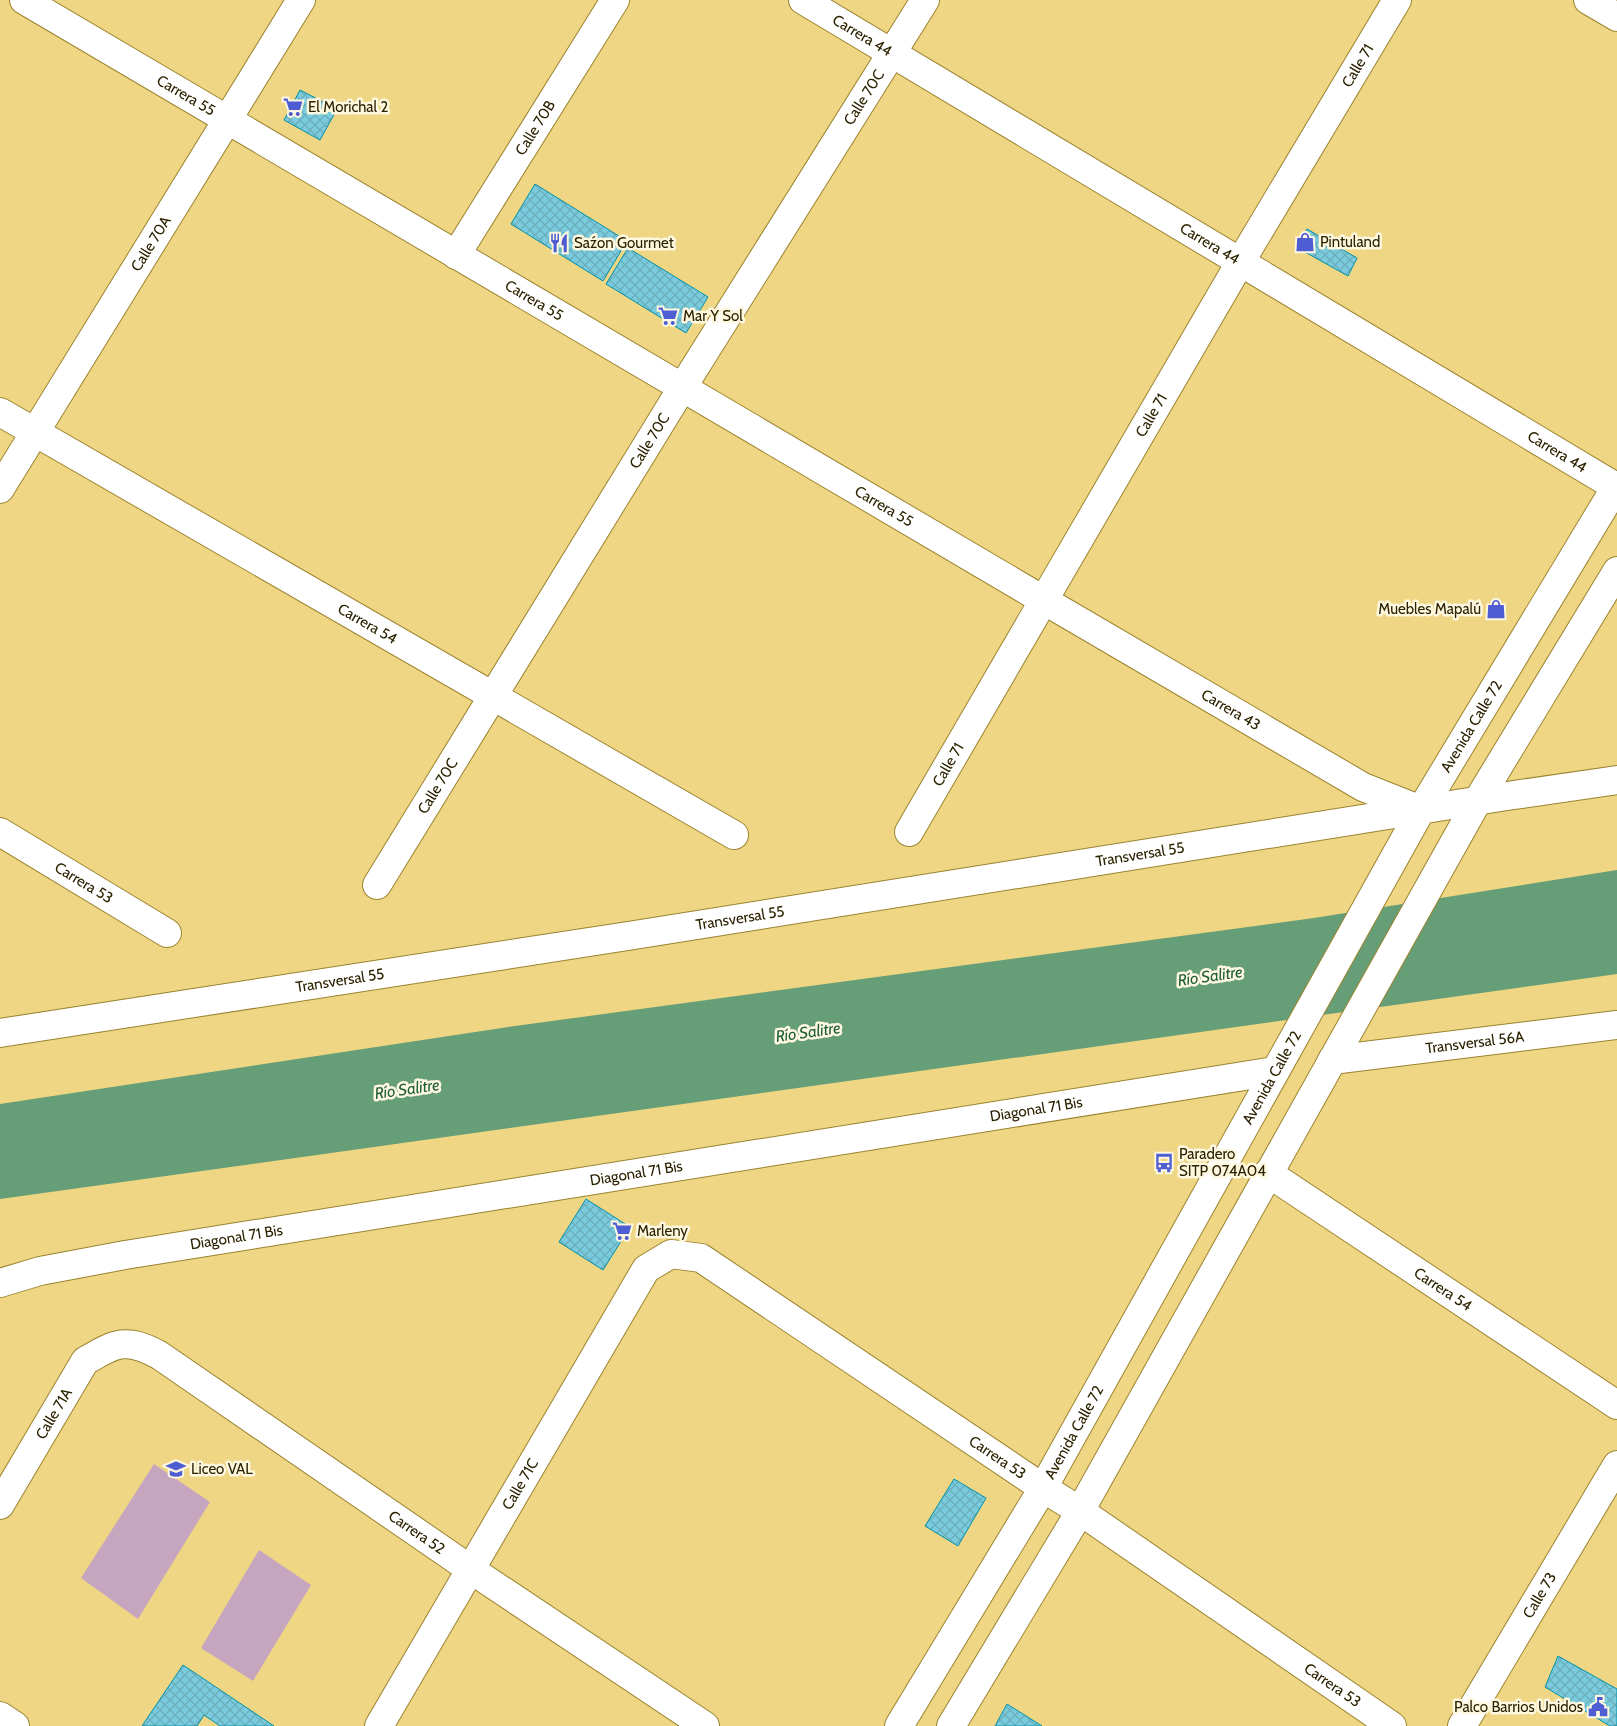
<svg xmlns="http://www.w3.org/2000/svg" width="1617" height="1726" viewBox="0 0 1617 1726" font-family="Cabin,sans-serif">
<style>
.grass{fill:#c6a6bf}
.water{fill:#669e77}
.building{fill:url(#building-cross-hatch);stroke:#0291a7}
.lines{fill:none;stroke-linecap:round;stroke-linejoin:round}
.minor-casing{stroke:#9b8330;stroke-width:30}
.major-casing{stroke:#9b8330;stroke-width:30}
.minor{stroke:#fff;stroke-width:28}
.major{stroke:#fff;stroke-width:28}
.labels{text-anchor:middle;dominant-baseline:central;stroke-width:5;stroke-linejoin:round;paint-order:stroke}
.street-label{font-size:15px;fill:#2c2200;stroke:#fff8e0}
.poi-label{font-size:15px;fill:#2c2200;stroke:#fff8e0;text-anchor:start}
.water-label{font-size:16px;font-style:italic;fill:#1e5d37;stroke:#fff8e0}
</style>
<defs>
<pattern id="building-cross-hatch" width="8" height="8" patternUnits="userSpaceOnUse" patternTransform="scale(1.25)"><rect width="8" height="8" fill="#7acbdd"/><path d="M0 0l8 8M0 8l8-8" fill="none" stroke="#6aaebc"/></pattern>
</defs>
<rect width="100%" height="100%" fill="#eed684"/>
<g class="grass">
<path d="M 154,1464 L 210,1502 L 138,1619 L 81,1578 Z"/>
<path d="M 259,1550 L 311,1585 L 253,1681 L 201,1648 Z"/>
</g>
<path class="water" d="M 1617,870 L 1617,974 L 0,1199 L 0,1104 L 515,1026 L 1314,918 Z"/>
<g class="building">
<path d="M 300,90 L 337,109 L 320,140 L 284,120 Z"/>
<path d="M 535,184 L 627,241 L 603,281 L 511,224 Z"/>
<path d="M 1307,229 L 1357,258 L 1348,276 L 1296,247 Z"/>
<path d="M 628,248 L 708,297 L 686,333 L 606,284 Z"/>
<path d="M 586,1199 L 630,1227 L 603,1270 L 559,1242 Z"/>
<path d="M 954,1479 L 986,1498 L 958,1546 L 925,1526 Z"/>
<path d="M 1558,1656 L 1617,1689 L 1617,1726 L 1610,1726 L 1545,1687 Z"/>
<path d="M 183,1665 L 274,1726 L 220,1726 L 204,1715 L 197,1726 L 142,1726 Z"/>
<path d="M 1007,1704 L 1042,1726 L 995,1726 Z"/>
</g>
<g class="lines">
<defs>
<g id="minor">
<path id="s1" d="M 24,0 L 1045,601 L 1363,787 L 1421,810"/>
<path id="s2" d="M 803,0 L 1616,487"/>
<path d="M 1588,0 L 1617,17"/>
<path id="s3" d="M 456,255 L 615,0"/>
<path id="s4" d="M 0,412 L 734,835"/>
<path id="s5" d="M 0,489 L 301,0"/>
<path id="s6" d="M 0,832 L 167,933"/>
<path id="s7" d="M 909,832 L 1241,261 L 1397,0"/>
<path id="s8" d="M 377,885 L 682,388 L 925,0"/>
<path id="s9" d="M 1268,1173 L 1617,1405"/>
<path id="s10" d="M 0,1283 L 40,1271 L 125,1255 L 1275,1071"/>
<path id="s11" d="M 0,1505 L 85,1361 C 116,1343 126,1337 159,1355 L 470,1569 L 705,1726"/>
<path d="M 0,1716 L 15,1726"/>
<path id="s12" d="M 379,1726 L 646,1269 L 671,1254 L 701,1258 L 1043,1488 L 1080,1511 L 1392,1726"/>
<path id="s13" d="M 1462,1726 L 1617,1465"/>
</g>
<g id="major">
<path id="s14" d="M 0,1033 L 628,936 L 1507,796 L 1617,780"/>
<path id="s15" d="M 1332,1060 L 1617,1025"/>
<path id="s16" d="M 899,1726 L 1043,1488 L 1421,810 L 1617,485"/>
<path d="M 951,1726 L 1075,1520 L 1478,800 L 1617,571"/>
</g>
</defs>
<use href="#minor" class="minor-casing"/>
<use href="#major" class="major-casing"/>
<use href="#minor" class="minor"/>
<use href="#major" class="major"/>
</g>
<defs>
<symbol id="supermarket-bare" viewBox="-9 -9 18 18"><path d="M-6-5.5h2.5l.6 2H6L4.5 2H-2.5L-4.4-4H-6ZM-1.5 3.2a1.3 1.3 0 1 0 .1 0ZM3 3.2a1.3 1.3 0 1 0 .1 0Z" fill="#4f5dd3" stroke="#fff8e0" stroke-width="2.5" paint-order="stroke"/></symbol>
<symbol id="shop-bare" viewBox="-9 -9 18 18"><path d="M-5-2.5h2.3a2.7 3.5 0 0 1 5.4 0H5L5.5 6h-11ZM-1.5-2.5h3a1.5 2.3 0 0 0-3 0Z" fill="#4f5dd3" stroke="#fff8e0" stroke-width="2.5" paint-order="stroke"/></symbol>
<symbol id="restaurant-bare" viewBox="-9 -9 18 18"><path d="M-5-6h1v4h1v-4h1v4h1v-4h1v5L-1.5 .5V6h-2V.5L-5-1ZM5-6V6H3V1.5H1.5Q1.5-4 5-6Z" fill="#4f5dd3" stroke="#fff8e0" stroke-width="2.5" paint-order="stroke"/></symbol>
<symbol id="bus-bare" viewBox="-9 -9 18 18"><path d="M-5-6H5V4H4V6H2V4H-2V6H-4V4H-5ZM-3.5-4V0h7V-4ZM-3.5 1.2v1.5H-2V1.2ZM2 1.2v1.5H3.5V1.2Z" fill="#4f5dd3" stroke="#fff8e0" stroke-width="2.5" paint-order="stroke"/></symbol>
<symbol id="school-bare" viewBox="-9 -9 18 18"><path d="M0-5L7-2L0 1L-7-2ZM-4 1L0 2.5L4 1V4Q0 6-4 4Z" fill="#4f5dd3" stroke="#fff8e0" stroke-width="2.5" paint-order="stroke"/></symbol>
<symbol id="civic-bare" viewBox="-9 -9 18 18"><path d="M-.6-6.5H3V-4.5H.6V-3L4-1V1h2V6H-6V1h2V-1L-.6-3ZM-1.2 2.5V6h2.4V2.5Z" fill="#4f5dd3" stroke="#fff8e0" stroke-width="2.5" paint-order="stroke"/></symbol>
</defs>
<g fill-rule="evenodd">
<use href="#supermarket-bare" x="279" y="93" width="28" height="28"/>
<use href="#shop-bare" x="1291" y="228" width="28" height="28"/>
<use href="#restaurant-bare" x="545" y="229" width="28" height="28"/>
<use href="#supermarket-bare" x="654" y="302" width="28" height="28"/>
<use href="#shop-bare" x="1482" y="595" width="28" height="28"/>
<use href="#bus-bare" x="1150" y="1149" width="28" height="28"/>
<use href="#supermarket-bare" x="608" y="1217" width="28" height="28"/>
<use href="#school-bare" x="162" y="1455" width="28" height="28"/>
<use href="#civic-bare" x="1584" y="1693" width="28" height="28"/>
</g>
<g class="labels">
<g class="street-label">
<text stroke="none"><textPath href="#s2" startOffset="69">Carrera 44</textPath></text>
<text stroke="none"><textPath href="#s7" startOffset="888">Calle 71</textPath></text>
<text stroke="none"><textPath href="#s1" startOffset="188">Carrera 55</textPath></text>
<text stroke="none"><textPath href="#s8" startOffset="926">Calle 70C</textPath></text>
<text stroke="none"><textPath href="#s3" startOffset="150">Calle 70B</textPath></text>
<text stroke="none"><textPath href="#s2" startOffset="474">Carrera 44</textPath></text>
<text stroke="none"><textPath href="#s5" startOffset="288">Calle 70A</textPath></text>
<text stroke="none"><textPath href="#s1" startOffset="592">Carrera 55</textPath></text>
<text stroke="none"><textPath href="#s7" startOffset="482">Calle 71</textPath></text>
<text stroke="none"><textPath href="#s8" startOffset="521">Calle 70C</textPath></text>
<text stroke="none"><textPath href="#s2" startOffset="879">Carrera 44</textPath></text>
<text stroke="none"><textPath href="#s1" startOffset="998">Carrera 55</textPath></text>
<text stroke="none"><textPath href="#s4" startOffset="424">Carrera 54</textPath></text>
<text stroke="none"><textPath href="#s1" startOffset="1400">Carrera 43</textPath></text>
<text stroke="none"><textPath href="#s16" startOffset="1152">Avenida Calle 72</textPath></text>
<text stroke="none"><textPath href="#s7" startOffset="78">Calle 71</textPath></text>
<text stroke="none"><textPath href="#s8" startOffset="116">Calle 70C</textPath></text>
<text stroke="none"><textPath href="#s14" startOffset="1154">Transversal 55</textPath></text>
<text stroke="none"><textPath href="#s6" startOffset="98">Carrera 53</textPath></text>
<text stroke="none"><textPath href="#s14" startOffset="749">Transversal 55</textPath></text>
<text stroke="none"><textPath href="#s14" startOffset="344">Transversal 55</textPath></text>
<text stroke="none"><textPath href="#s15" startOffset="144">Transversal 56A</textPath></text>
<text stroke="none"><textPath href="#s16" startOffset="748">Avenida Calle 72</textPath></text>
<text stroke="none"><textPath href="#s10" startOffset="1051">Diagonal 71 Bis</textPath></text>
<text stroke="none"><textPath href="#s10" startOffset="646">Diagonal 71 Bis</textPath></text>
<text stroke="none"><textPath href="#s10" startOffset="241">Diagonal 71 Bis</textPath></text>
<text stroke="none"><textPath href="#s9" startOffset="210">Carrera 54</textPath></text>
<text stroke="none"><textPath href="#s11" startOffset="106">Calle 71A</textPath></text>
<text stroke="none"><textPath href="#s16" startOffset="342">Avenida Calle 72</textPath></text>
<text stroke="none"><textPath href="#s12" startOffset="946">Carrera 53</textPath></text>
<text stroke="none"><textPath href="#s12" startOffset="280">Calle 71C</textPath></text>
<text stroke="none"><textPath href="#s11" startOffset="560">Carrera 52</textPath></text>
<text stroke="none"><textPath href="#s13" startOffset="152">Calle 73</textPath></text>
<text stroke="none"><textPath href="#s12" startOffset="1351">Carrera 53</textPath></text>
</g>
<g class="poi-label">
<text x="308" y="107">El Morichal 2</text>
<text x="1320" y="242">Pintuland</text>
<text x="574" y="243">Saźon Gourmet</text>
<text x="683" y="316">Mar Y Sol</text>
<text x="1481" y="609" text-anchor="end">Muebles Mapalú</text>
<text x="1179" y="1154">Paradero<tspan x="1179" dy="17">SITP 074A04</tspan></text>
<text x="637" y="1231">Marleny</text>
<text x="191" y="1469">Liceo VAL</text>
<text x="1583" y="1707" text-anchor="end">Palco Barrios Unidos</text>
</g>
<g class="water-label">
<text transform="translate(1210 976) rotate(-8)">Río Salitre</text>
<text transform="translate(808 1032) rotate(-8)">Río Salitre</text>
<text transform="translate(407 1089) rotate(-8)">Río Salitre</text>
</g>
</g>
</svg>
